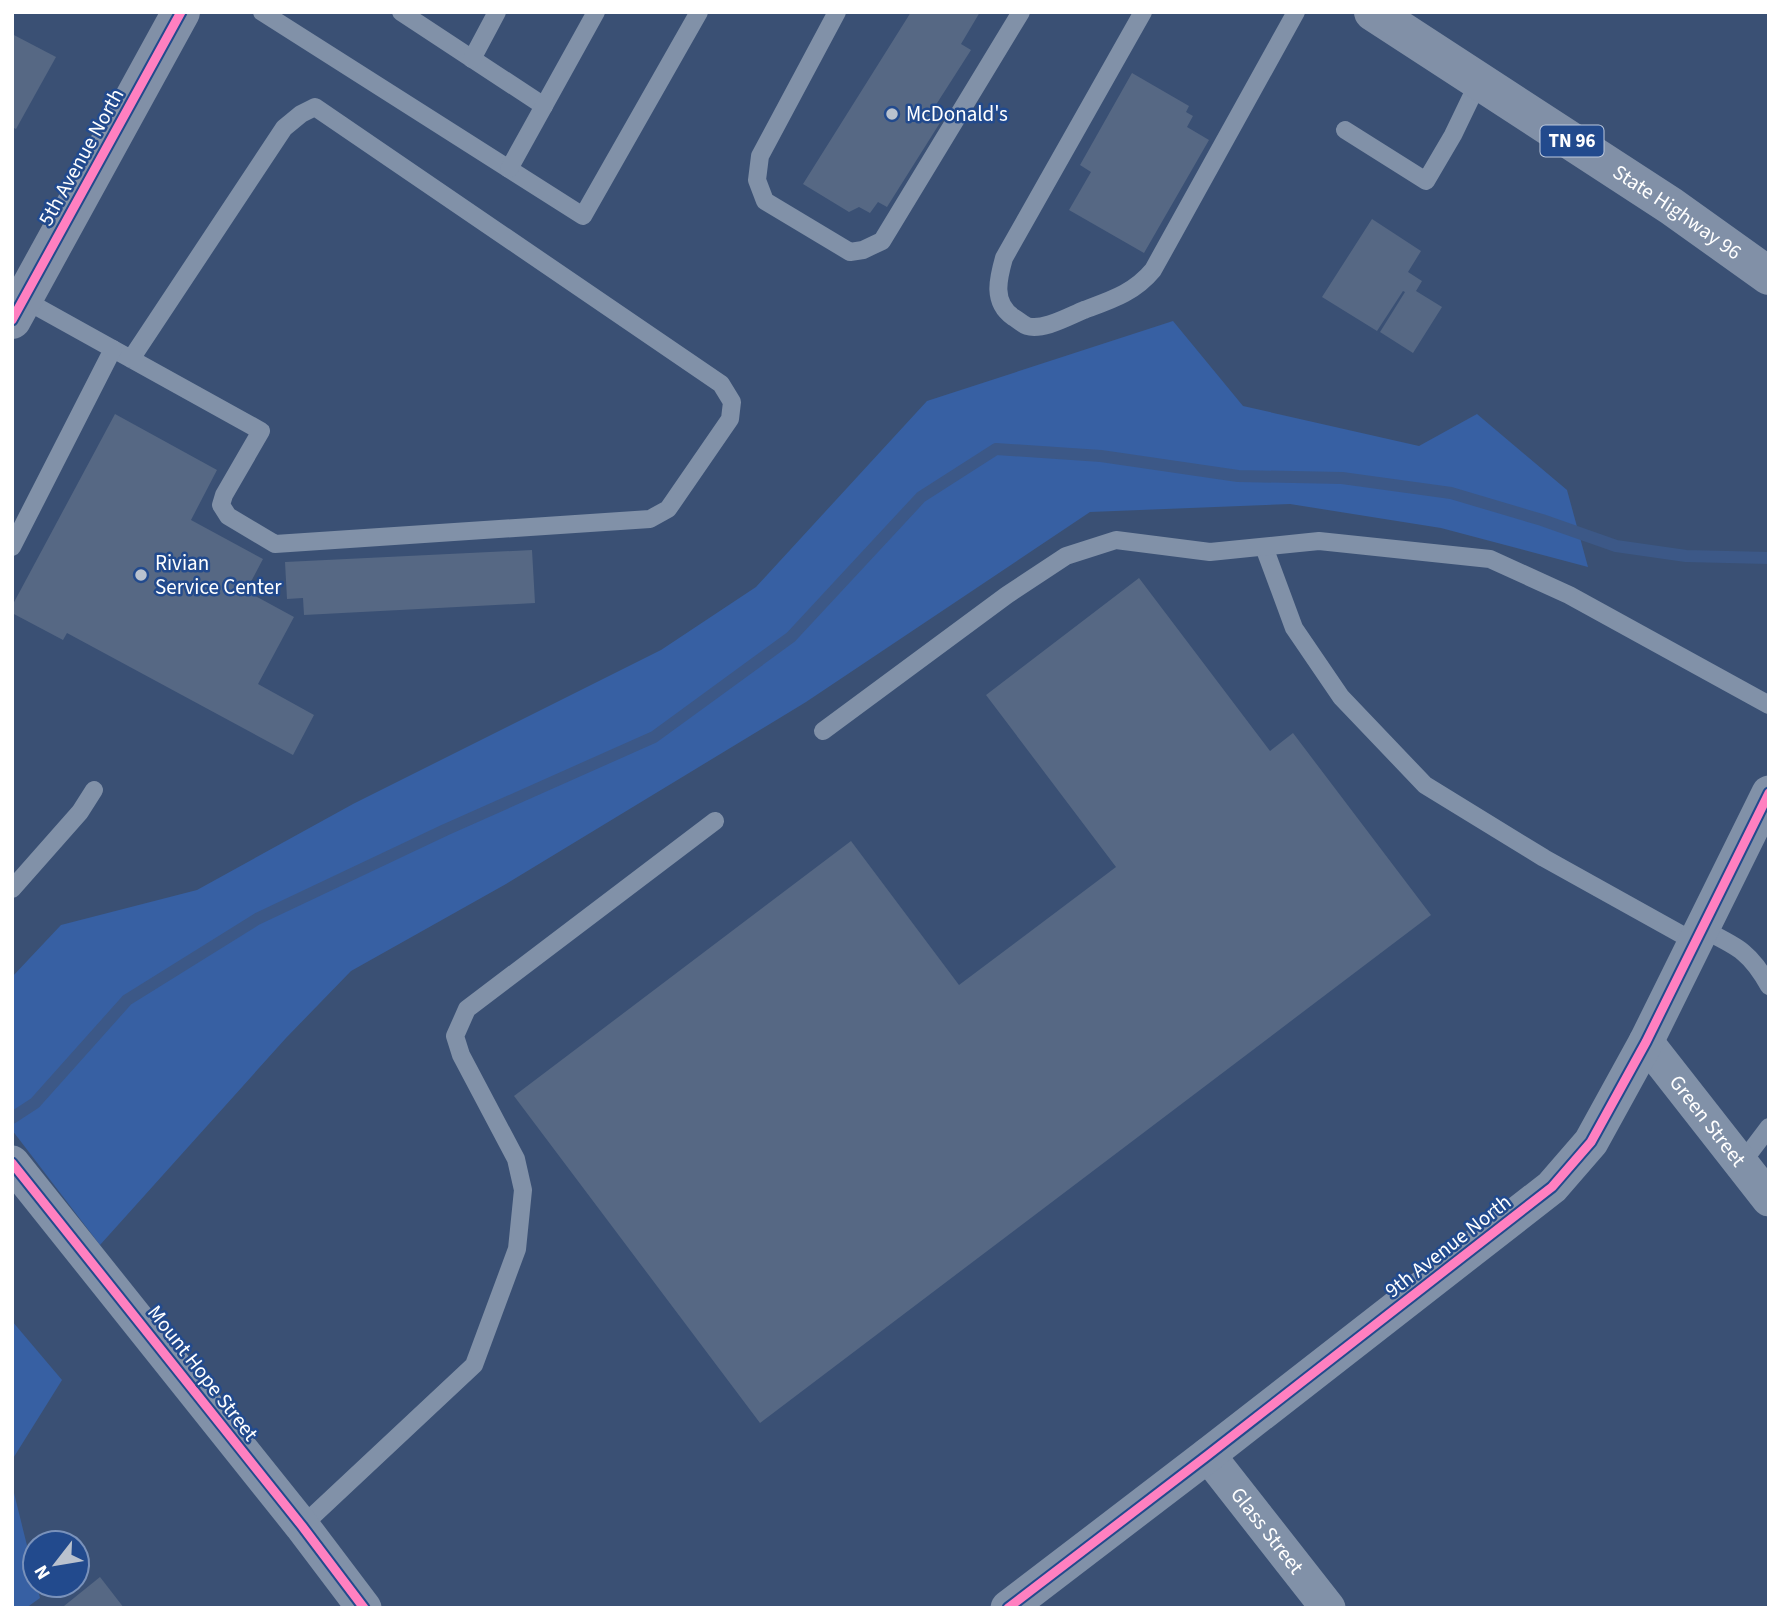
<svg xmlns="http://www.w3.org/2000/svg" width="1781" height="1620" viewBox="0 0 1781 1620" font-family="'Source Sans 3',sans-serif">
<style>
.green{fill:#3760a3}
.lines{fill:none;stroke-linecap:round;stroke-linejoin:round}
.stream{stroke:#3c5887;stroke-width:12}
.building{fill:#566884}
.lane{stroke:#8191a8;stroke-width:18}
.street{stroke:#8191a8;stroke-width:35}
.primary{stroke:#8190a7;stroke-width:38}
.cycleway-casing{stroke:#224a8d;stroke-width:13}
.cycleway{stroke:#ff80c0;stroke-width:9}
.poi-dot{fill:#bac2ce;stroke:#224a8d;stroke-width:2.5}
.labels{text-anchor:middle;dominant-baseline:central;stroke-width:5;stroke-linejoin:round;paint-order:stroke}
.shield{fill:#224a8d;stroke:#bdc9dd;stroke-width:2}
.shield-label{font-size:19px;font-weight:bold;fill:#fff}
.poi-label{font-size:21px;fill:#fff;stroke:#224a8d;text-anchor:start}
.street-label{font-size:21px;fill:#fff;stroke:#224a8d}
</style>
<rect width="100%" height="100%" fill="#3a5074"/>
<g class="green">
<path d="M 1173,321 L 1243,406 L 1419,446 L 1477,414 L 1567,490 L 1588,567 L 1441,528 L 1290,504 L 1090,512 L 806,702 L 506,884 L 351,971 L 286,1038 L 100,1245 L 12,1130 L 12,977 L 61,925 L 197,890 L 353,804 L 661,650 L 756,587 L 927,401 Z"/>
<path d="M 12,1321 L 62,1380 L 12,1460 Z"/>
<path d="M 12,1485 L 40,1598 L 26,1608 L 12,1608 Z"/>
</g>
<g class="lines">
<path class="stream" d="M 12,1118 L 35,1103 L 127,1000 L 257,919 L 445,830 L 654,737 L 791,637 L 921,497 L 996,449 L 1101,456 L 1238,476 L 1342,478 L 1451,493 L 1542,520 L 1616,546 L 1686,556 L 1769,558"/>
</g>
<g class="building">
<path d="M 911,12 L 980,12 L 961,44 L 971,50 L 932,111 L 943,118 L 887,207 L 878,202 L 870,213 L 859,207 L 849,212 L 803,184 Z"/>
<path d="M 12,34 L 56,57 L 16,129 L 12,127 Z"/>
<path d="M 1132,73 L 1189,106 L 1186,112 L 1193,116 L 1187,127 L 1209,140 L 1144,253 L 1069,210 L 1091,172 L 1080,165 Z"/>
<path d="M 1372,219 L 1421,251 L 1408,272 L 1422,281 L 1416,291 L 1442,307 L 1413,353 L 1380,332 L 1405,292 L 1403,291 L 1377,331 L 1322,297 Z"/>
<path d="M 115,414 L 217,470 L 191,520 L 263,559 L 246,591 L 294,617 L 258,684 L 314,715 L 293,755 L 67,633 L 63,640 L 12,613 L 12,606 Z"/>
<path d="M 532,550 L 535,603 L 304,615 L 303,598 L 287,599 L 285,562 Z"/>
<path d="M 1139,578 L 1270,751 L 1293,733 L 1431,915 L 760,1423 L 514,1096 L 851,841 L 959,985 L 1116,867 L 986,695 Z"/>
<path d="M 100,1577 L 124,1608 L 65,1608 L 64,1606 Z"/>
</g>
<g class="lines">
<g class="lane">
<path d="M 262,12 L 583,216 L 699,12"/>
<path d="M 401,12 L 544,106"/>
<path d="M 837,12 L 760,156 L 757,180 L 765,201 L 850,252 L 863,250 L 882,241 L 1021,12"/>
<path d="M 1143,12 L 1004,258 C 998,279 992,302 1013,317 C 1017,319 1022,324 1027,326 C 1043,331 1069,316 1084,310 C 1111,300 1134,293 1153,270 L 1296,12"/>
<path d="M 472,59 L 497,12"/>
<path d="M 1345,130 L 1426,181 L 1453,135 L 1479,81"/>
<path d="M 509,169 L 596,12"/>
<path d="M 113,349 L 261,431 L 224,495 L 221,505 L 228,516 L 275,544 L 650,519 L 668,509 L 730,419 L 732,402 L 721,384 L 315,107 L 301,114 L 284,128 L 131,359"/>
<path d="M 12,547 L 113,349 L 23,299"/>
<path d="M 1264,547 L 1294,628 L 1341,697 L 1425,785 L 1544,858 L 1695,942"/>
<path d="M 823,731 L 1007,595 L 1066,556 L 1116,540 L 1210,552 L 1319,541 L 1490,559 L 1569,595 L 1769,705"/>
<path d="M 12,889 L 80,812 L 94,790"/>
<path d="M 1702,929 C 1736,946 1750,951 1769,986"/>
<path d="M 1741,1164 L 1769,1127"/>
<path d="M 302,1526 L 474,1365 L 517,1249 L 523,1190 L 516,1159 L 461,1055 L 455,1036 L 467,1009 L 715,821"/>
</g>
<g class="street">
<path id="s1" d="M 1646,1042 L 1769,1199"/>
<path d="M 12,1163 L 302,1526 L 364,1608"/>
<path id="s2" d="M 1208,1455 L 1328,1608"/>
<path d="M 1008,1608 L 1208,1455 L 1552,1187 L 1591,1142 L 1646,1042 L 1769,793"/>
</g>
<g class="primary">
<path id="s3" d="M 1373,12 L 1671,206 L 1769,276"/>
<path d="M 12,320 L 181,12"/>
</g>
<defs>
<g id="cycleway">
<path d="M 12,320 L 181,12"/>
<path d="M 12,1163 L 302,1526 L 364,1608"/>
<path d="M 1008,1608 L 1208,1455 L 1552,1187 L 1591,1142 L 1646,1042 L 1769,793"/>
</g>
</defs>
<use href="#cycleway" class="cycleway-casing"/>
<use href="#cycleway" class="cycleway"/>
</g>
<g class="poi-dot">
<circle cx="892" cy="114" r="7"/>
<circle cx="141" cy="575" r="7"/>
</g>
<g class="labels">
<rect class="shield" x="1540.5" y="125.5" width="63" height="31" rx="5"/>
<g class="shield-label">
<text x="1572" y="141">TN 96</text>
</g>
<g class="poi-label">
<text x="906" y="114">McDonald's</text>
<text x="155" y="563">Rivian<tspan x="155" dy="24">Service Center</tspan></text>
</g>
<g class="street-label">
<text transform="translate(81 157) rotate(-61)">5th Avenue North</text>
<text stroke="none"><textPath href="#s3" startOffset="364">State Highway 96</textPath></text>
<text stroke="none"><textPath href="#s1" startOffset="100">Green Street</textPath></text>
<text transform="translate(1448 1246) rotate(-38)">9th Avenue North</text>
<text transform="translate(203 1373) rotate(52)">Mount Hope Street</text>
<text stroke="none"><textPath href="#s2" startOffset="96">Glass Street</textPath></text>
</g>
</g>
<rect width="1781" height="1620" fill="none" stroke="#ffffff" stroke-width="28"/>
<g transform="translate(56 1564) rotate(239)"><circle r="33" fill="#224a8d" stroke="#7a92bb" stroke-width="2"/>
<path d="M0-5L12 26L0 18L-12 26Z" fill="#bac2ce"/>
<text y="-10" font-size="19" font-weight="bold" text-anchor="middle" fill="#ffffff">N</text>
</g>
</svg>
